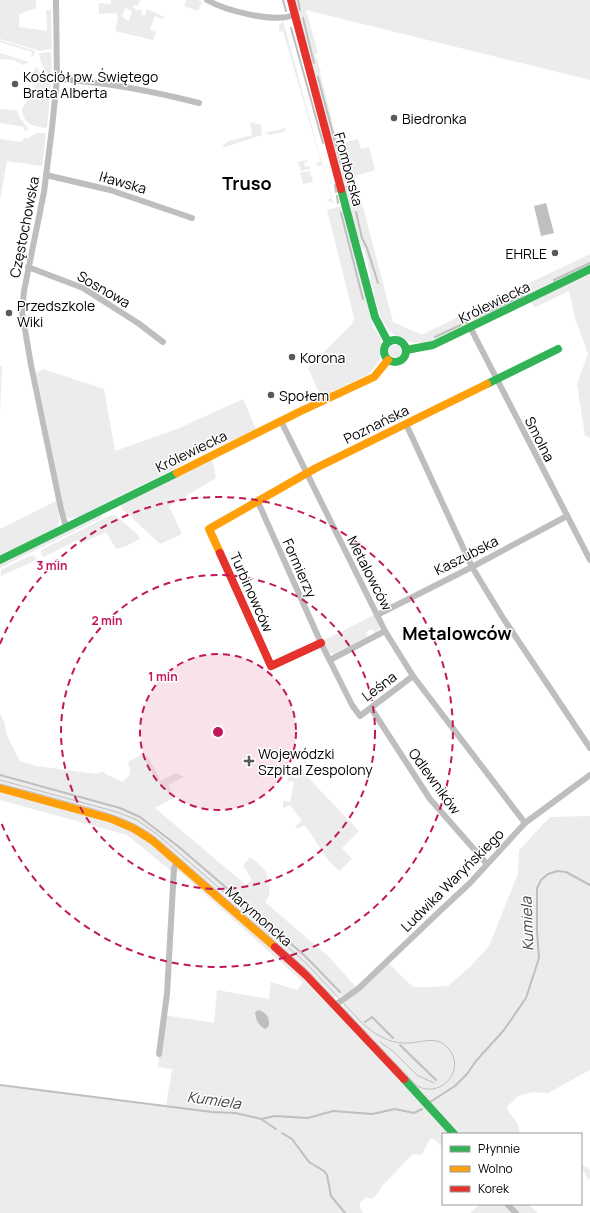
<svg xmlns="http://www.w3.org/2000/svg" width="590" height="1213" viewBox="0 0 590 1213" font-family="Manrope,sans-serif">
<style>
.green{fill:#ececec;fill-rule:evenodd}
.water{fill:#bfbfbf}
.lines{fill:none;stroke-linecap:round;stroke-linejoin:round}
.stream{stroke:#bfbfbf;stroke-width:2}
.street{stroke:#bebebe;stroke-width:6}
.fast{stroke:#30b455;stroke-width:8}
.slow{stroke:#ff9f0a;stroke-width:8}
.jam{stroke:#e5322d;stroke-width:8}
.tram{stroke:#bebebe;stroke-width:1}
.ring{fill:none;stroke:#c2185b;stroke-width:2;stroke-dasharray:7 5}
.poi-dot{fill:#595959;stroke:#fff;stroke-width:1.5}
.labels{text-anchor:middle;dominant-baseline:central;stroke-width:3;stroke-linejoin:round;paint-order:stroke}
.poi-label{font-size:14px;fill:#000;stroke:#fff;text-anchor:start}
.street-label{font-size:14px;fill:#000;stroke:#fff}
.water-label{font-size:15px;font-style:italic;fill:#444;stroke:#fff}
.district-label{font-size:18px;font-weight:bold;fill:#000;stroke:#fff}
.centre{fill:#c2185b;stroke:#fff;stroke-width:2}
.ring-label{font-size:12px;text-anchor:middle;font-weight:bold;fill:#c2185b;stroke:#fff;stroke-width:3;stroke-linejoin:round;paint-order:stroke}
</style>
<rect width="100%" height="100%" fill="#fff"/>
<g class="green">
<path d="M 0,0 L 36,0 L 36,8 L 19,14 L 19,27 L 47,31 L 46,10 L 51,10 L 52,49 L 40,51 L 0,39 Z"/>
<path d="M 111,0 L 140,0 L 138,5 L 134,5 L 133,8 L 136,9 L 135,11 L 137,11 L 138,9 L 142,11 L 141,14 L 145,16 L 147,9 L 164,17 L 163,19 L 155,16 L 150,30 L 156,32 L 153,40 L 115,31 L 118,18 L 116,13 L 99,14 L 99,3 L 111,4 ZM 125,8 L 132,11 L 129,21 L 122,17 Z"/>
<path d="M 186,0 L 197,0 L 202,2 L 198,11 L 184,6 Z"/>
<path d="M 294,0 L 590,0 L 590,80 L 306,10 L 318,53 L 315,54 L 321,72 L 320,73 L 338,144 L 358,139 L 361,149 L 369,147 L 375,170 L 355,176 L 393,322 L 420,334 L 423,334 L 590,254 L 590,265 L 440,339 C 423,344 418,346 401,338 C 400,337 397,337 396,336 C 374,324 372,272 364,250 C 362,247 360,243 358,240 Z"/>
<path d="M 283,21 L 287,36 L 333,203 L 327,200 L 331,198 L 322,165 L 317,166 L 316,163 L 321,161 L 283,31 L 279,32 L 279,26 Z"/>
<path d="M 0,40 L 35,51 L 33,57 L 31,57 L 32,52 L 0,42 Z"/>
<path d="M 51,52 L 52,74 L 51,75 C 43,72 40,60 39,53 Z"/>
<path d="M 0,53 L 29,62 L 23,65 L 14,60 L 0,59 Z"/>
<path d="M 37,67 L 42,77 L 51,82 L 47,127 L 46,128 C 33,126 24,125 22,110 C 24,103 31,99 33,91 C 35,83 32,76 35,68 Z"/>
<path d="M 0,109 L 17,110 L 20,118 L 28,128 L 27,131 L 24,131 L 24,127 L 0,123 Z"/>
<path d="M 250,122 L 261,125 L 262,135 L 225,147 L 222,146 L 229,141 L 252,135 Z"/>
<path d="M 286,128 L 284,132 L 270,135 L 265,133 Z"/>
<path d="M 37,133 L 43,133 L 46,134 L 42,166 L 7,161 L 0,200 L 0,139 L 22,142 L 24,138 L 28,138 Z"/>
<path d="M 307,160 L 308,162 L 304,163 L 305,167 L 309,166 L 310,169 L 301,171 L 298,162 Z"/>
<path d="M 310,171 L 313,182 L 303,184 L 300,173 Z"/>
<path d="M 342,206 L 373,326 L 381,339 L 382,345 L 380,359 L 375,367 L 367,375 L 321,397 L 308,368 L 352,324 L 354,318 L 327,210 Z"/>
<path d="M 590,273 L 590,438 L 585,436 L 577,384 L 588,354 L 575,318 L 569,291 L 534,308 L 531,301 Z"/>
<circle cx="395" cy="351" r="6"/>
<path d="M 0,366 L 2,366 L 0,414 Z"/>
<path d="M 43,369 L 104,389 L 115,451 L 177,429 L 243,399 L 256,429 C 248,433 240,438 231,441 C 211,450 196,453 178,467 L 78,517 L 70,519 L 67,517 L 65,513 L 36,373 Z"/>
<path d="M 212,459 L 216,478 L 169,506 L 182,534 L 160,544 L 128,514 L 122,509 L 121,504 Z"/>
<path d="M 56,501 L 60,520 L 57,527 L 0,556 L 0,529 Z"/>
<path d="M 101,514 L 101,518 L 0,568 L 0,564 Z"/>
<path d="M 111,515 L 115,515 L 138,535 L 140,539 L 124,547 L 116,549 L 106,532 L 80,544 L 78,540 L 43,557 L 41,552 L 41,550 Z"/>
<path d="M 31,555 L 35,556 L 36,560 L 1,576 L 1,570 Z"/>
<path d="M 374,615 L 379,627 L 379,629 L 375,633 L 372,629 L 366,632 L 368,636 L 334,654 L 329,652 L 323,641 Z"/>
<path d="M 0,713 L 5,724 L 7,736 L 20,761 L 36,766 L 96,774 L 104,771 L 105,774 L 123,782 L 130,774 L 130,769 L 128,762 L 142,754 L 148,757 L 160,779 L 158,780 L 159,782 L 176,773 L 184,777 L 168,785 L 174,798 L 155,808 L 246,885 L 252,880 L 243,866 L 250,857 C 255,861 262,866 265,871 C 270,878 272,896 265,902 L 329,957 L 356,987 C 349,991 341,999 332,997 L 141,829 L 0,785 Z"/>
<path d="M 297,766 L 359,831 L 342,848 L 352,859 L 339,871 L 328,860 L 305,825 L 297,829 L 295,826 L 302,821 L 290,805 L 283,808 L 283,801 L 290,802 L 294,782 L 287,781 L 290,775 L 297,779 L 299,775 L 293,771 Z"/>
<path d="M 0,792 L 113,822 L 141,835 L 344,1010 L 343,1006 L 344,1002 L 360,991 L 389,964 L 413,987 L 429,987 L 448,986 L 470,967 L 489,946 L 518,873 L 519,850 L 550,817 L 590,816 L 590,1070 L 548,1093 L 532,1092 L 518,1096 L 506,1108 L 518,1124 L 520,1134 L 443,1134 L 443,1147 L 434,1139 L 430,1139 L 422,1154 L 417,1155 L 413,1154 L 383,1185 L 377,1194 L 372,1199 L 367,1197 L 360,1202 L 360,1208 L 363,1213 L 0,1213 L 0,1085 L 166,1106 L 172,1069 L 158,1067 L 164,1015 L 214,1023 L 217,990 L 269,999 L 271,982 L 297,990 L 303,982 L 180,872 L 170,870 L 127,835 L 0,800 Z"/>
<path d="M 581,1165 L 590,1169 L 590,1179 L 587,1178 Z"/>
<path d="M 480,1204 L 528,1204 L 538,1213 L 470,1213 Z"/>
</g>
<g class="water">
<path d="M 546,203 L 554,233 L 541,236 L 534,206 Z"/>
<path d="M 259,1010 C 268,1014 269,1017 269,1026 L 265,1029 C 258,1025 256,1020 255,1012 Z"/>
</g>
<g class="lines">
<g class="stream">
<path d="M 283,0 L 286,11"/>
<path d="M 298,0 L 300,10"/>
<path d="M 303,18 L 314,63"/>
<path d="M 291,28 L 323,143"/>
<path d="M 318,77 L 341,164"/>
<path d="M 335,185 L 336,192"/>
<path d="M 347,187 L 354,201"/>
<path d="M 337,196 L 338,203"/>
<path d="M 356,212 L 362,238 L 367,248 L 378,283"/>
<path d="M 341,213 L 363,299"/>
<path d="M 554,280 L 590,263"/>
<path d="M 479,316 L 522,296"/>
<path d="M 435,337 L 469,321"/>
<path d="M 0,775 L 120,808 L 140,817 L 179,847 L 244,903"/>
<path d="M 251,909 L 305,956 L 340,992"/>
<path d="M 365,1022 L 372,1017 L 393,1038"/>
<path d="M 400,1045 L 436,1080"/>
<path d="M 0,1085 L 212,1112 L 235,1113 L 261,1119 L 275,1116 L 308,1118 L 333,1111 L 372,1114 L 395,1109 L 414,1113 L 422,1109"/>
<path d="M 430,1102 L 455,1086 L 467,1074 L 476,1061 L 504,1030 L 526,998 L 539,958 L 537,931 L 537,888 L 541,880 L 548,874 L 558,871 L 566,872 L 590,885"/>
<path d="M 261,1119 L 276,1129"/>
<path d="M 282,1133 L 292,1139 L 309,1162 L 324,1171 L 327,1175 L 331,1196 L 345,1213"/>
</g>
<g class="street">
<path d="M 56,0 L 57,79 L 52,128 L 44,192 L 24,291 L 22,312 L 31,365 L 61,509 L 66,527"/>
<path d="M 207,0 C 226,11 274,23 294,15"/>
<path d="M 57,79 C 106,82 152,91 199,103"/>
<path d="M 46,175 L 110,190 L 192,218"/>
<path d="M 28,267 L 83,288 L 138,323 L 163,342"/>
<path d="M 470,327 L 590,560"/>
<path d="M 281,421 L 385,631 L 413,676 L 525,823"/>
<path d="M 406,424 L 472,567 L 503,618 L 590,748"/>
<path d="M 258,502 L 321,643 L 352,705 L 360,716 L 413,676"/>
<path d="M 377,615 L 472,567 L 567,516"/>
<path d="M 330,660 L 385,631"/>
<path d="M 371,708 L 430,799 L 487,864"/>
<path d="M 335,1005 L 358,989 L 441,910 L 470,883 L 525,823 L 590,775"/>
<path d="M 159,1054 L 167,994 L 174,868 L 177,862"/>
<path d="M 507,1204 L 516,1213"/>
</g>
<g class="fast">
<path d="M 341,189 L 375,317 L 388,342"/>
<circle cx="395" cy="351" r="11"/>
<path d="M 406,350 L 433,345 L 590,269"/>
<path d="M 487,384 L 558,349"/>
<path d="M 0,560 L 177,473"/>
<path d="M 404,1079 L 454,1134"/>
</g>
<g class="slow">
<path d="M 177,473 L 299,412 L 374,377 L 388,360"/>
<path d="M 220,553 L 209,529 L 316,468 L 487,384"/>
<path d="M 0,788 L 112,819 L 133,828 L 152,840 L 275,947"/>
</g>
<g class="jam">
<path d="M 291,0 L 341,189"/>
<path d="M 220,553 L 271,666 L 321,643"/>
<path d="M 275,947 L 307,976 L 404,1079"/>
</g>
<g class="tram">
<path d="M 0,780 L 117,812 L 137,820 L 158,835 L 306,963 L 363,1024 C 375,1034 388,1043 404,1043 C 420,1044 435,1034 448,1048 C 467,1069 442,1099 417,1086 L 304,967 L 155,837 C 130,818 101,811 71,803 C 47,796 24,790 0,784"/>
<path d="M 380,1042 L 394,1052 L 417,1075 L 434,1083"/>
</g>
</g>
<circle cx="218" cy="732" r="78" fill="#c2185b" fill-opacity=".12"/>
<g class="ring">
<circle cx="218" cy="732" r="78"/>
<circle cx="218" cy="732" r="157"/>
<path d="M0 644A235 235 0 1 1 0 820"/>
</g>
<g class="poi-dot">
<circle cx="15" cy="84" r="4"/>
<circle cx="394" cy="118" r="4"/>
<circle cx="555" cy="253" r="4"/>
<circle cx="9" cy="313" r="4"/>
<circle cx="292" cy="357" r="4"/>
<circle cx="271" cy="395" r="4"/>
<path d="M247 755h4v4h4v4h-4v4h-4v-4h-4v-4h4z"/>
</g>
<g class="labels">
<g class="poi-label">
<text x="23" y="76">Kościół pw. Świętego<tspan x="23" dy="16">Brata Alberta</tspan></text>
<text x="402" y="118">Biedronka</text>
<text x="547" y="253" text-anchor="end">EHRLE</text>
<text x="17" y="305">Przedszkole<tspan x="17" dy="16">Wiki</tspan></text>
<text x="300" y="357">Korona</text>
<text x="279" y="395">Społem</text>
<text x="258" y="753">Wojewódzki<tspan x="258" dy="16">Szpital Zespolony</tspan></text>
</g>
<g class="street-label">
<text transform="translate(349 169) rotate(75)">Fromborska</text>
<text transform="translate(123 182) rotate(16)">Iławska</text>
<text transform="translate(24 227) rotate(-79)">Częstochowska</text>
<text transform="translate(104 289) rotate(30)">Sosnowa</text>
<text transform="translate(494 302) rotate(-26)">Królewiecka</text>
<text transform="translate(376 424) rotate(-26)">Poznańska</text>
<text transform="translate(540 439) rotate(63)">Smolna</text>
<text transform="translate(191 451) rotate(-26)">Królewiecka</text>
<text transform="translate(466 555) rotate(-27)">Kaszubska</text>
<text transform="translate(300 568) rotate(66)">Formierzy</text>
<text transform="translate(370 573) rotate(63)">Metalowców</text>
<text transform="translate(252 592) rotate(66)">Turbinowców</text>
<text transform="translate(379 686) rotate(-37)">Leśna</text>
<text transform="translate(435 781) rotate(54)">Odlewników</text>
<text transform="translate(452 880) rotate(-45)">Ludwika Waryńskiego</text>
<text transform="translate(259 916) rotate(41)">Marymoncka</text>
</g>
<g class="water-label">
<text transform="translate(527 924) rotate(-92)">Kumiela</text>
<text transform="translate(214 1100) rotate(8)">Kumiela</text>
</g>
<g class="district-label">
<text x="247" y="183">Truso</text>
<text x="457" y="633">Metalowców</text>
</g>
</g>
<circle cx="218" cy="732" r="6" class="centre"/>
<g class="ring-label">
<text x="52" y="570">3 min</text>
<text x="107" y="625">2 min</text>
<text x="163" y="681">1 min</text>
</g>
<rect x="442" y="1133" width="140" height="72" fill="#ffffff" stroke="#999999"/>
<rect x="450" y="1146" width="20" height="6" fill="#30b455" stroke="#999999"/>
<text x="478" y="1153" font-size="12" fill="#000000">Płynnie</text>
<rect x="450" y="1166" width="20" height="6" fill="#ff9f0a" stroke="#999999"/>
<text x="478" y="1173" font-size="12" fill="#000000">Wolno</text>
<rect x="450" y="1186" width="20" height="6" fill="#e5322d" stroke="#999999"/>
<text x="478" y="1193" font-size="12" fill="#000000">Korek</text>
</svg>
